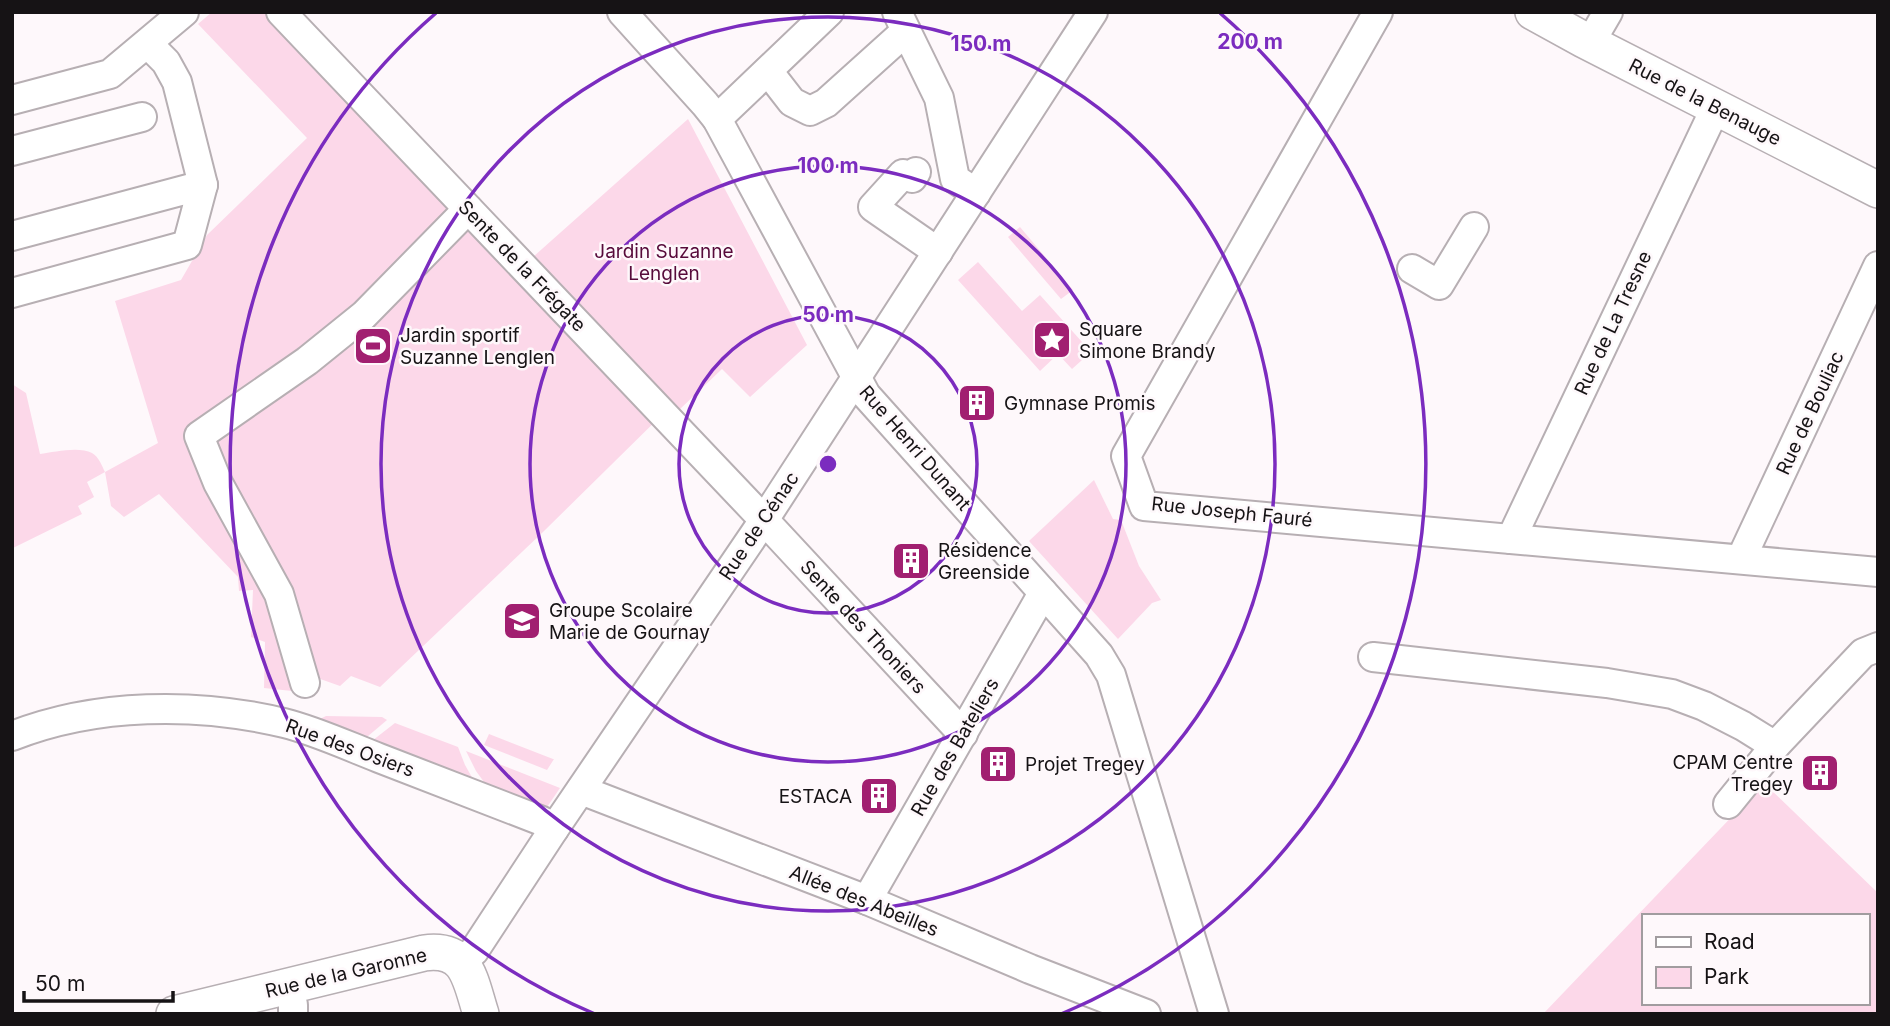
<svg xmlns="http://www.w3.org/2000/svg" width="1890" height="1026" viewBox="0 0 1890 1026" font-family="Inter,sans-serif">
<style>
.green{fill:#fcd8e9;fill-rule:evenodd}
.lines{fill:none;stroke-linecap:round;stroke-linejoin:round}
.minor-casing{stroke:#b7afb3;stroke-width:32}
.major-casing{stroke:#b7afb3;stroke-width:38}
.minor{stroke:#fff;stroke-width:28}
.major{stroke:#fff;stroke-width:35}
.ring{fill:none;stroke:#7b2cbf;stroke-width:3.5}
.labels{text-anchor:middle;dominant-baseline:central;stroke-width:5;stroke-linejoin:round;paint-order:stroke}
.street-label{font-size:19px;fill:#161315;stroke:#fef8fb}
.park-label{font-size:19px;fill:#570a3a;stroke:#fef8fb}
.poi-label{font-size:19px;fill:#161315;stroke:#fef8fb;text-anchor:start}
.centre{fill:#7b2cbf;stroke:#fef8fb;stroke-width:3.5}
.ring-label{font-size:21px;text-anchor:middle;font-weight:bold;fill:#7b2cbf;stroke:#fef8fb;stroke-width:5;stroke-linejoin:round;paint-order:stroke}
</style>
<rect width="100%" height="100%" fill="#fef8fb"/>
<g class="green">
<path d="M 212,12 L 299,12 L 320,32 L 404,123 L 533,257 L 688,119 L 807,345 L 750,397 L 722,369 L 679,410 L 673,404 L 543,532 L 380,687 L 351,676 L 340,686 L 292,669 L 292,691 L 264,688 L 265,642 L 251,637 L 253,590 L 239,591 L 238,577 L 159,494 L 124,517 L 111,506 L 105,472 L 87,482 L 94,497 L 78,506 L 82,514 L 13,548 L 12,546 L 12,384 L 26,393 L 40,454 C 54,452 79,446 92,453 C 99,457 102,466 105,472 L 158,443 L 115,301 L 181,280 L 207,235 L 307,138 L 198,24 Z"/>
<path d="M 1020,227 L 1073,290 L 1061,299 L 1008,237 Z"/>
<path d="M 978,262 L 1022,311 L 1040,295 L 1091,352 L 1072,369 L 1058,354 L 1040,371 L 958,280 Z"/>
<path d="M 1094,480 L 1113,519 L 1121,520 L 1139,566 L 1161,600 L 1152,603 L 1118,639 L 1029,541 Z"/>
<path d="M 326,716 L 382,717 L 387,720 L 361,742 L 320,725 L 320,719 Z"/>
<path d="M 395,723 L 458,747 L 465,765 L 478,788 L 368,744 Z"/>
<path d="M 489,734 L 553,759 L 554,759 L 547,770 L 484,745 Z"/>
<path d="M 466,751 L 560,788 L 543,813 L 492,793 L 476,771 Z"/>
<path d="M 1764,783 L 1878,893 L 1878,1014 L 1543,1014 ZM 1643,916 L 1867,916 L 1867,1003 L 1643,1003 Z"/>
</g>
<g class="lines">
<defs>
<g id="minor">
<path d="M 281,12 L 764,520 L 963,734"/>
<path d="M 622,12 L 705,104 L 717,119 L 866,395 L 1099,655 L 1111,675 L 1214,1014"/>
<path d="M 897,12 L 939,98 L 955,179 L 976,193"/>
<path d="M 1378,12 L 1126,456 L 1144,506 L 1878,572"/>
<path d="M 1590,43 L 1608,12"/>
<path d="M 148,44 L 166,62 L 177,82 L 203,185"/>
<path d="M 768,71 L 792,102 L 810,111 L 826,103 L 906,31"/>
<path d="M 12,100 L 110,74 L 184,12"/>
<path d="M 717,119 L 829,12"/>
<path d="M 12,151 L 142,117"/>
<path d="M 916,172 L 912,178 L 903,174 L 873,207 L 938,252"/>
<path d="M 12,236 L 203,185 L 187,245 L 12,293"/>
<path d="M 1412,269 L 1439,285 L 1474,227"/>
<path d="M 1511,539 L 1716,107"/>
<path d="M 1741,559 L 1878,266"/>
<path d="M 1373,657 L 1607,683 L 1672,694 L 1704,706 L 1743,726 L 1775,746"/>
<path d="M 305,683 L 279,594 L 218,483 L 199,436 L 307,361 L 364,315 L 468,209"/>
<path d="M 12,736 C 96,703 197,702 284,723 C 316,731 348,746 379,758 C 433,779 487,800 542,821 L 554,829"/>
<path d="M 581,790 L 867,900 L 1030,969 L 1146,1014"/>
<path d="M 1728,804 L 1775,746 L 1863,653 L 1878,647"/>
<path d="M 867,900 L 1043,593"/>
<path d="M 462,962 L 474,951 L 554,829 L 764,520 L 1093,12"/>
<path d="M 293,1014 L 293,1005"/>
</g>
<g id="major">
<path d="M 1533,12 L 1584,40 L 1878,190"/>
<path d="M 174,1014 L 424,953 C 468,947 470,980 481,1014"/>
</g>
</defs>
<use href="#minor" class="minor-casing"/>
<use href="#major" class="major-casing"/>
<use href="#minor" class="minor"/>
<use href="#major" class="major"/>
</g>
<g class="ring">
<circle cx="828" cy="464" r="149"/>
<circle cx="828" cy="464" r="298"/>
<circle cx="828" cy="464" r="447"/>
<path d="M595 1014A597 597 0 0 1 436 13M1220 13A597 597 0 0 1 1061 1014"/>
</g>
<defs>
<symbol id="sight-square" viewBox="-11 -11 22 22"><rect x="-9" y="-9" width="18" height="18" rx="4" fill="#a11f70" stroke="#fef8fb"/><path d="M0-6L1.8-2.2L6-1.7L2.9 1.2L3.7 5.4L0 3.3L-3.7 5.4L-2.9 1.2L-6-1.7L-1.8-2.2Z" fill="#fff"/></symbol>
<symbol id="stadium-square" viewBox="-11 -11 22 22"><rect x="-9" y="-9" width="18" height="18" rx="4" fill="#a11f70" stroke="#fef8fb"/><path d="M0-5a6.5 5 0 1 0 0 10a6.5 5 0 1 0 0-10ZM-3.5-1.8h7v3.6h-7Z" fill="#fff"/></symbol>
<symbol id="building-square" viewBox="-11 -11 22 22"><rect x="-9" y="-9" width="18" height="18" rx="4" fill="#a11f70" stroke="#fef8fb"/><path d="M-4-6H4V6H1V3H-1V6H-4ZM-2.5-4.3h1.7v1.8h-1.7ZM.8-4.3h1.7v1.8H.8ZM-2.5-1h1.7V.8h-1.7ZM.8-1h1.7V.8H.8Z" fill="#fff"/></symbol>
<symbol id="school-square" viewBox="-11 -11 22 22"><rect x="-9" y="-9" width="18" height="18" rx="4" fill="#a11f70" stroke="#fef8fb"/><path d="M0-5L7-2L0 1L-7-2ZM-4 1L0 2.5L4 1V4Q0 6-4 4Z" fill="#fff"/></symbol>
</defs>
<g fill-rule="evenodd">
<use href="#sight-square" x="1030" y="318" width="44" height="44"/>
<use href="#stadium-square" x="351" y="324" width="44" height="44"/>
<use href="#building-square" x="955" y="381" width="44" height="44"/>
<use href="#building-square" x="889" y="539" width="44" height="44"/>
<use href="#school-square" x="500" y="599" width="44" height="44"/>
<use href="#building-square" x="976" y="742" width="44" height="44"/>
<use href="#building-square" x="1798" y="751" width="44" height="44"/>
<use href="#building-square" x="857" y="774" width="44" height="44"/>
</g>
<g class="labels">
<g class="street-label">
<text transform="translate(1705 102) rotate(27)">Rue de la Benauge</text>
<text transform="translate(522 266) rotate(46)">Sente de la Frégate</text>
<text transform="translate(1613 323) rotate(-65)">Rue de La Tresne</text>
<text transform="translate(1810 413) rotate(-65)">Rue de Bouliac</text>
<text transform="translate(915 448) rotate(49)">Rue Henri Dunant</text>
<text transform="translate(1232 512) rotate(6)">Rue Joseph Fauré</text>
<text transform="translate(759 526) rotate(-56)">Rue de Cénac</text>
<text transform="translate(863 627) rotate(47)">Sente des Thoniers</text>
<text transform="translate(955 747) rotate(-60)">Rue des Bateliers</text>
<text transform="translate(350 748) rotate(20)">Rue des Osiers</text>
<text transform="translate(864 901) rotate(22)">Allée des Abeilles</text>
<text transform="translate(346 973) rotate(-13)">Rue de la Garonne</text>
</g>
<g class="park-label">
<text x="664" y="251">Jardin Suzanne<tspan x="664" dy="22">Lenglen</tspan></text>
</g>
<g class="poi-label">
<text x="1079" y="329">Square<tspan x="1079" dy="22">Simone Brandy</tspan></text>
<text x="400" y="335">Jardin sportif<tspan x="400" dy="22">Suzanne Lenglen</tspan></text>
<text x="1004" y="403">Gymnase Promis</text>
<text x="938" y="550">Résidence<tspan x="938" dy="22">Greenside</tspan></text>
<text x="549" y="610">Groupe Scolaire<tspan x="549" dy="22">Marie de Gournay</tspan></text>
<text x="1793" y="762" text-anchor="end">CPAM Centre<tspan x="1793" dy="22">Tregey</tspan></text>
<text x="1025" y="764">Projet Tregey</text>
<text x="852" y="796" text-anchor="end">ESTACA</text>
</g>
</g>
<circle cx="828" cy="464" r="10" class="centre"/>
<g class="ring-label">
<text x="1250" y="49">200 m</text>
<text x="981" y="51">150 m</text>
<text x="828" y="173">100 m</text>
<text x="828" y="322">50 m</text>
</g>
<rect width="1890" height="1026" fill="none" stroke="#161315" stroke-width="28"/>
<rect x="1642" y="914" width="228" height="91" fill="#fef8fb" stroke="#a19c9f" stroke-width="2"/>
<rect x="1656" y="937" width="35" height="10" fill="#ffffff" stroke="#a19c9f" stroke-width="2"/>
<text x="1704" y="949" font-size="21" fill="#161315">Road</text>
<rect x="1656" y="967" width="35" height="21" fill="#fcd8e9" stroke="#a19c9f" stroke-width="2"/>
<text x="1704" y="984" font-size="21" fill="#161315">Park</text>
<path d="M24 991v10h149v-10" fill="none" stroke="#161315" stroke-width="3.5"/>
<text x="35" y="991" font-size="21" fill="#161315" stroke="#fef8fb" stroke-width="5" paint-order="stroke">50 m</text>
</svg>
